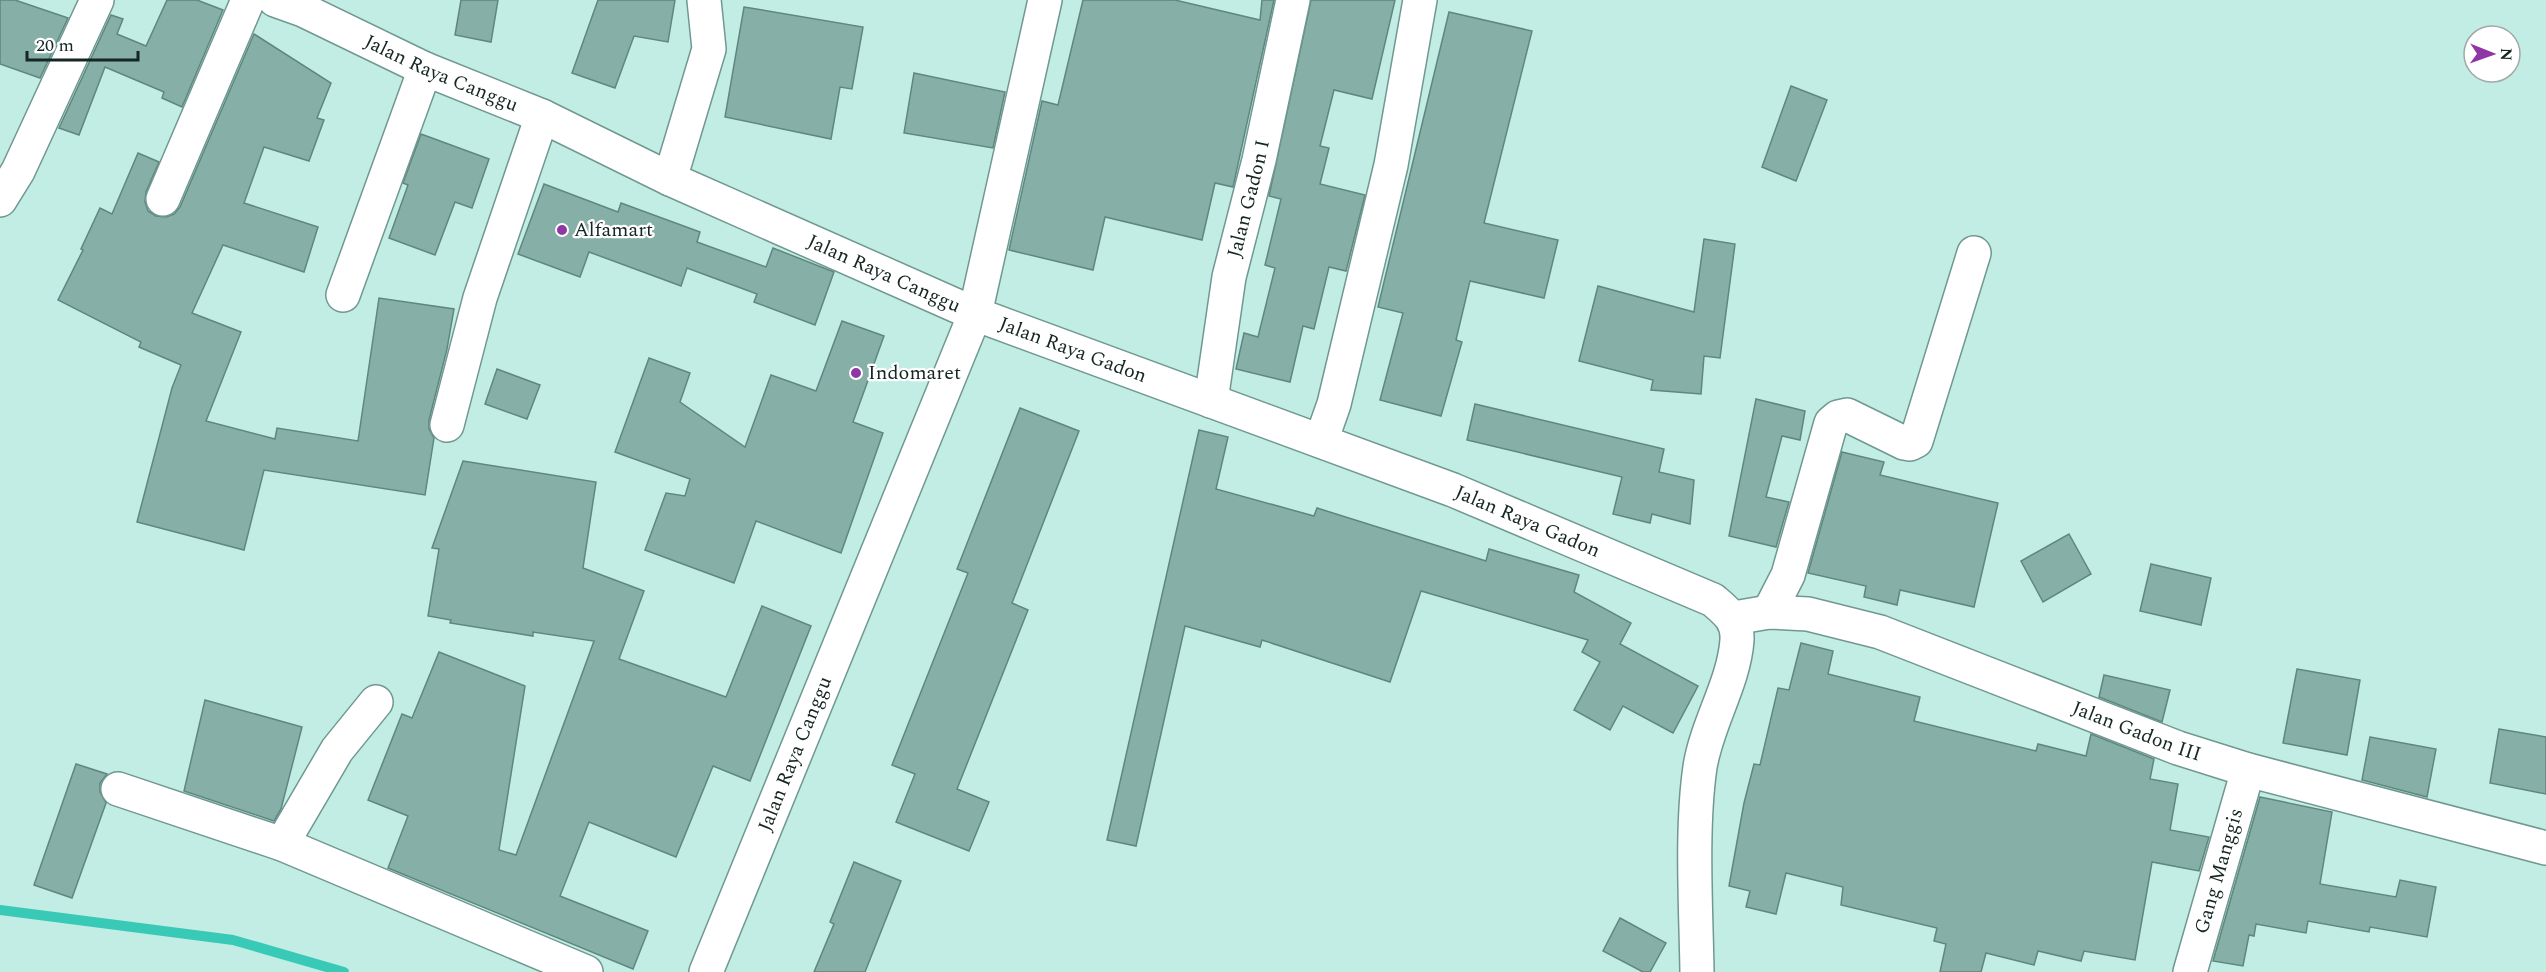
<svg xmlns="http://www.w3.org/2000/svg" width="2546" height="972" viewBox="0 0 2546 972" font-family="Spectral,serif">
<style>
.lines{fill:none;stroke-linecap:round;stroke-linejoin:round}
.stream{stroke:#38c9b7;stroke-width:10}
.building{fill:#86afa7;stroke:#5f8780;stroke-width:1.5}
.minor-casing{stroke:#709891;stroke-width:36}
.major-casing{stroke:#709891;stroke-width:36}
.minor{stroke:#fff;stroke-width:33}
.major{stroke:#fff;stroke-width:33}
.poi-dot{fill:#8f38a5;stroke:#fff;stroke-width:2}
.labels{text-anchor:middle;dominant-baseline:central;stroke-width:4.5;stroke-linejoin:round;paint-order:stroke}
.street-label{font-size:20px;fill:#152623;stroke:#fff}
.poi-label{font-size:20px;fill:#152623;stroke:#fff;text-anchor:start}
</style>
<rect width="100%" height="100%" fill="#c2ede5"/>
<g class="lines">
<path class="stream" d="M 0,910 L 233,940 L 344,972"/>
</g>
<g class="building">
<path d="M 0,0 L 15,0 L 68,18 L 40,78 L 0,64 Z"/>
<path d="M 167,0 L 197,0 L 223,10 L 182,107 L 162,98 L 164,92 L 105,67 L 79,135 L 59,128 L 111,15 L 123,19 L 117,34 L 146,46 Z"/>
<path d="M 461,0 L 498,0 L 491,42 L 455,35 Z"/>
<path d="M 598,0 L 675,0 L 668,42 L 634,36 L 615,88 L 572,73 Z"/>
<path d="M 1083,0 L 1175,0 L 1260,20 L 1262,0 L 1274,0 L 1233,187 L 1215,183 L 1202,240 L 1105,217 L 1093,270 L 1009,250 L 1042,101 L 1058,105 Z"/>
<path d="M 1311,0 L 1395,0 L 1372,99 L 1334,90 L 1320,146 L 1329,148 L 1320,184 L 1365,195 L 1346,271 L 1329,267 L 1314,329 L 1303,326 L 1290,382 L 1236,369 L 1244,333 L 1258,337 L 1275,268 L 1265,265 L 1281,199 L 1269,196 Z"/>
<path d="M 744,7 L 863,27 L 852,89 L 840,87 L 831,139 L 725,117 Z"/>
<path d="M 1449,12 L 1532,31 L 1484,223 L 1558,240 L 1544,298 L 1470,281 L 1456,340 L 1462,342 L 1441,416 L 1380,400 L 1403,313 L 1378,307 Z"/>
<path d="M 254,34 L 331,83 L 317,118 L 324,120 L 309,161 L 264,147 L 244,203 L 318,227 L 304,272 L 223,245 L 192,313 L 241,332 L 206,421 L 275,439 L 277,428 L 358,441 L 379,298 L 454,309 L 447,349 L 429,420 L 429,429 L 434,438 L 425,495 L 264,470 L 244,550 L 137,522 L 172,388 L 181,365 L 139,347 L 141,342 L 58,300 L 83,250 L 81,249 L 100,208 L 112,214 L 138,153 L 159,162 L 146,192 L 145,202 L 148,211 L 156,216 L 166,217 L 174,214 L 180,207 Z"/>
<path d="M 914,73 L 1005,92 L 993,148 L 904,133 Z"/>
<path d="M 1791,86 L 1827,100 L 1796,181 L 1762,167 Z"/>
<path d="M 421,134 L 489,159 L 472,208 L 455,202 L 435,255 L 389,238 L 408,185 L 403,183 Z"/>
<path d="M 544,184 L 618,212 L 621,203 L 700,232 L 697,242 L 766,267 L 773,248 L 834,272 L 815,325 L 754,302 L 757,294 L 687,268 L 681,286 L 589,252 L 580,277 L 518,254 Z"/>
<path d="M 1704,239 L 1735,244 L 1720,358 L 1704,356 L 1701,394 L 1651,390 L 1653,380 L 1579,361 L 1598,286 L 1694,312 Z"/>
<path d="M 842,321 L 884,336 L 853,422 L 883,433 L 841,553 L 756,521 L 734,583 L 645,550 L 666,493 L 685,496 L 690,479 L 615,452 L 649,358 L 690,373 L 680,402 L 745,447 L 771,375 L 816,391 Z"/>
<path d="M 497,369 L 540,385 L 527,419 L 485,404 Z"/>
<path d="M 1756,399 L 1805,411 L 1800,440 L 1782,436 L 1766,497 L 1789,502 L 1776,547 L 1729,536 Z"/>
<path d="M 1475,404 L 1664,449 L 1659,472 L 1694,480 L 1690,524 L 1652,514 L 1650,523 L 1613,514 L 1622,477 L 1467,440 Z"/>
<path d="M 1020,408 L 1079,431 L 1012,603 L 1028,610 L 957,789 L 989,802 L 969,851 L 896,822 L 915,774 L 892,765 L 968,573 L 957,569 Z"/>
<path d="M 1199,430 L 1228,437 L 1216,489 L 1314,516 L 1317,508 L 1486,561 L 1489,549 L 1579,575 L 1574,592 L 1631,623 L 1620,644 L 1698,686 L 1673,733 L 1623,706 L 1610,730 L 1574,710 L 1600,662 L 1582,652 L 1588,640 L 1421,591 L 1390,682 L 1262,640 L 1260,647 L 1185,626 L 1136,846 L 1107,840 Z"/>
<path d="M 1842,452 L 1884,462 L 1880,475 L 1998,503 L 1974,607 L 1900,590 L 1897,605 L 1864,597 L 1866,586 L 1808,573 Z"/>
<path d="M 463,461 L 596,482 L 583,568 L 644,591 L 619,659 L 726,697 L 762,606 L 811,626 L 750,781 L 713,766 L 676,857 L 589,822 L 560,896 L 648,931 L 633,969 L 388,868 L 408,816 L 368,800 L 402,714 L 412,718 L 439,652 L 525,686 L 499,850 L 516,855 L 594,641 L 533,632 L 533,636 L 450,623 L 451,620 L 428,616 L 439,549 L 432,548 Z"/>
<path d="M 2069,534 L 2091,574 L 2043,602 L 2021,561 Z"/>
<path d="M 2151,564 L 2211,578 L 2201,625 L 2140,611 Z"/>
<path d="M 1801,643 L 1833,651 L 1828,674 L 1920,697 L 1914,721 L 2036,751 L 2038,744 L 2086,756 L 2091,734 L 2154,759 L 2150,779 L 2178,784 L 2170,830 L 2209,837 L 2199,871 L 2152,862 L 2135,960 L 2084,951 L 2081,961 L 2038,951 L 2034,965 L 1986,953 L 1981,972 L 1940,972 L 1946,944 L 1934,941 L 1937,928 L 1841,905 L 1843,887 L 1786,873 L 1776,914 L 1746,907 L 1750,891 L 1729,886 L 1744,803 L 1754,764 L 1760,765 L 1778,688 L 1789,690 Z"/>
<path d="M 2297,669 L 2360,680 L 2347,755 L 2283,743 Z"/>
<path d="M 2104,675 L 2170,690 L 2162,722 L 2099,697 Z"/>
<path d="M 205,700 L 302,727 L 281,809 L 274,821 L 184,791 Z"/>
<path d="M 2499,729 L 2546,737 L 2546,794 L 2490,783 Z"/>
<path d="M 2370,737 L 2436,749 L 2427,797 L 2362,780 Z"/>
<path d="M 76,764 L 107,774 L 100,783 L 100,792 L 106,803 L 72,898 L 34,885 Z"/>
<path d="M 2260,797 L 2332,812 L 2320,884 L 2396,897 L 2400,880 L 2436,887 L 2427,937 L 2370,927 L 2369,932 L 2308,921 L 2306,933 L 2256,924 L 2254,936 L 2249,935 L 2243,966 L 2213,961 Z"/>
<path d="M 854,862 L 901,881 L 865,972 L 814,972 L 834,924 L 830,922 Z"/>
<path d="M 1620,918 L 1666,943 L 1650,972 L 1643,972 L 1603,951 Z"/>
</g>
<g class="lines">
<defs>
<g id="minor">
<path id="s1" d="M 1045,0 L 975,314 L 1453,490 L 1713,600 C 1727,612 1738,620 1737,640 C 1734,683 1707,723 1700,767 C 1691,829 1696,908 1697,972"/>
<path d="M 670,179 L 709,49 L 704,0"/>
<path d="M 163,199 L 248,0"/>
<path d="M 0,200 L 18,171 L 97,0"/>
<path d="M 343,295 L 425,69"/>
<path id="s2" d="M 1211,401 L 1229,277 L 1259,160 L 1293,0"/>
<path d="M 447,425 L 480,298 L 542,116"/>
<path d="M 1321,441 L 1334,404 L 1391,165 L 1420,0"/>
<path d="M 1769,612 L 1788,575 L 1831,423 L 1838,417 L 1847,415 L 1904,443 L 1910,444 L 1916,441 L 1974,253"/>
<path id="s3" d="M 1734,618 L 1769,612 L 1808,614 L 1880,632 L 2178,748 L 2248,770 L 2546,848"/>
<path d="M 118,789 L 282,844 L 586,972"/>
<path d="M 282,844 L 337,750 L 376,702"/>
<path id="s4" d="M 2190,972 L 2248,770"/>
</g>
<g id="major">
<path id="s5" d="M 275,0 L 303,10 L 425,69 L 542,116 L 670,179 L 975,314 L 706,972"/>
</g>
</defs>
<use href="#minor" class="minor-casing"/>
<use href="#major" class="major-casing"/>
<use href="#minor" class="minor"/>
<use href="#major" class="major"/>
</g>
<g class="poi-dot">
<circle cx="562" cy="230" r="6"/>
<circle cx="856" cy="373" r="6"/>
</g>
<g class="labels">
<g class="street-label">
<text stroke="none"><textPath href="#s5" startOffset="182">Jalan Raya Canggu</textPath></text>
<text stroke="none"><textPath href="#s2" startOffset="206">Jalan Gadon I</textPath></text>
<text stroke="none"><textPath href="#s5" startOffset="668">Jalan Raya Canggu</textPath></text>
<text stroke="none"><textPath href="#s1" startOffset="426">Jalan Raya Gadon</textPath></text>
<text stroke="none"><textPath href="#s1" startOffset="912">Jalan Raya Gadon</textPath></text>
<text stroke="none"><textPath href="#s3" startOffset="424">Jalan Gadon III</textPath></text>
<text transform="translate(795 754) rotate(-68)">Jalan Raya Canggu</text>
<text stroke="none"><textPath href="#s4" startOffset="105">Gang Manggis</textPath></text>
</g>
<g class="poi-label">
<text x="574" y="230">Alfamart</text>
<text x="868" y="373">Indomaret</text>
</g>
</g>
<g transform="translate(2492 54) rotate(91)"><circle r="28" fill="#ffffff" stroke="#a1a8a7" stroke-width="1.5"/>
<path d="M0-4.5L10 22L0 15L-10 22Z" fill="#8f38a5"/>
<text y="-9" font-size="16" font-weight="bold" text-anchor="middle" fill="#152623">N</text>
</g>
<path d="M27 51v9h111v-9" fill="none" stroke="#152623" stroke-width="3"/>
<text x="36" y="51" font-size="18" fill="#152623" stroke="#ffffff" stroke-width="4.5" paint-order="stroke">20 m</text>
</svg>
